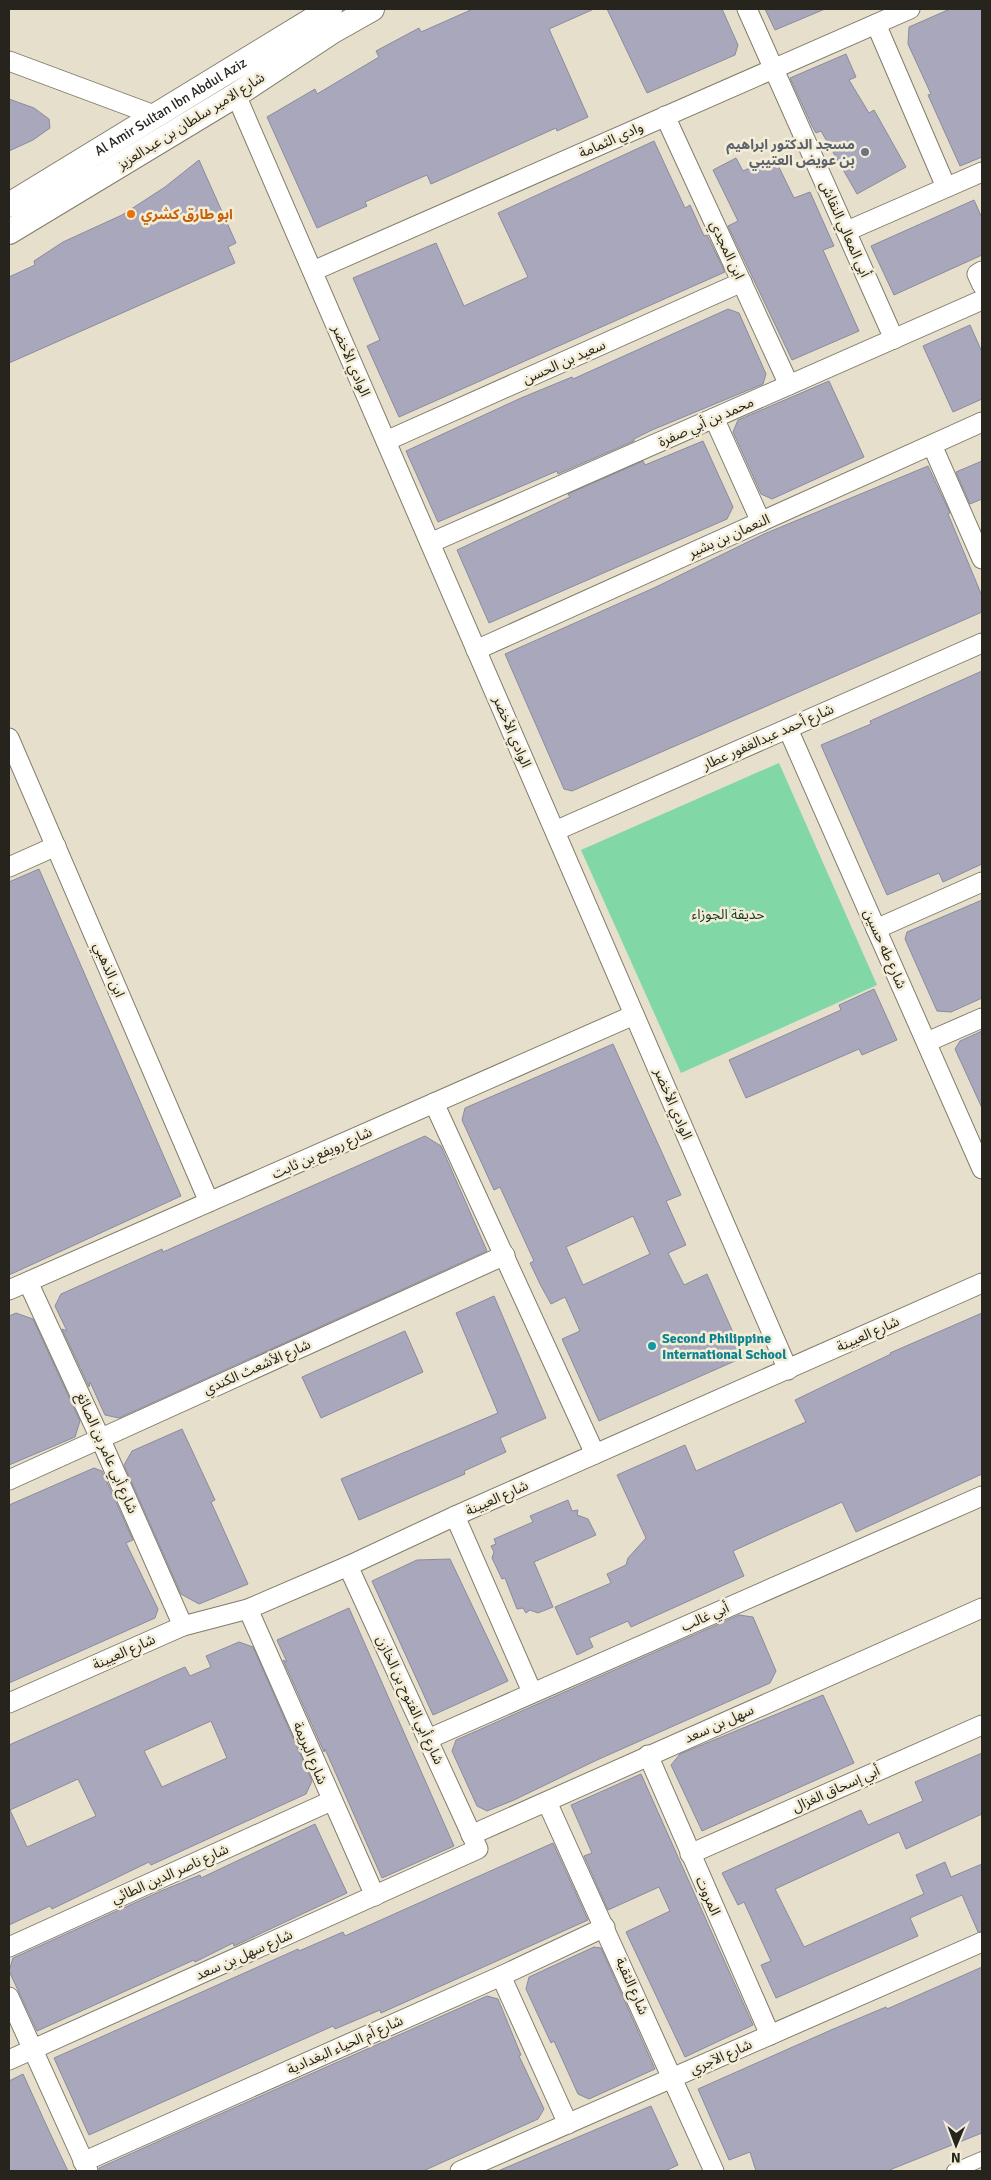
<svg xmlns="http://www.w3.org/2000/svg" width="991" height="2180" viewBox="0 0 991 2180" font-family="Signika,'Noto Sans Arabic',sans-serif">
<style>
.green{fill:#81d7a5}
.building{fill:#a9a7bb;stroke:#8c8b9e;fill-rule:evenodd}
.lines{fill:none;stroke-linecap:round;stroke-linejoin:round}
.pedestrian-casing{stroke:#827c6a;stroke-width:16}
.minor-casing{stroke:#827c6a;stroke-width:21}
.tertiary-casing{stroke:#827c6a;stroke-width:26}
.pedestrian{stroke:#fff;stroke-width:14}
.minor{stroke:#fff;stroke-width:19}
.tertiary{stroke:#fff;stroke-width:24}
.worship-dot{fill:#6b7280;stroke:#f3edd8;stroke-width:2}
.food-dot{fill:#e8710a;stroke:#f3edd8;stroke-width:2}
.culture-dot{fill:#0f9aa8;stroke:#f3edd8;stroke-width:2}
.labels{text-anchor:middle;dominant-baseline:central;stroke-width:5;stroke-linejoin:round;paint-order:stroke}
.street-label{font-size:14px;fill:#26241c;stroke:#f3edd8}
.worship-label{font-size:14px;font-weight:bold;fill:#5b616d;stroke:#f3edd8;text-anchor:end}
.food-label{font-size:14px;font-weight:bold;fill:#c56008;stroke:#f3edd8;text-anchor:start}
.park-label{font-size:14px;fill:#143a25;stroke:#f3edd8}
.culture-label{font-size:14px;font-weight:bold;fill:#0d838f;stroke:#f3edd8;text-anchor:start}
</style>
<rect width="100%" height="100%" fill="#e5dfcb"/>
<path class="green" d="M 779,763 L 877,985 L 681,1073 L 581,850 Z"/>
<g class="building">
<path d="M 473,9 L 594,9 L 549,29 L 588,117 L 557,131 L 556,128 L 431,184 L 427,175 L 365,202 L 367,206 L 317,228 L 267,117 L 315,89 L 317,94 L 379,57 L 376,51 L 419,28 L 421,32 Z"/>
<path d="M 607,9 L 722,9 L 738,45 L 735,55 L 647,93 Z"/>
<path d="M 765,9 L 825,9 L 775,30 Z"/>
<path d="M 950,9 L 982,9 L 982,157 L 960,166 L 928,95 L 931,94 L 908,44 L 909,27 Z"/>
<path d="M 846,54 L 856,77 L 849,80 L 869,113 L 874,110 L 906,167 L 857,194 L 821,131 L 816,133 L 812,126 L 790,78 Z"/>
<path d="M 9,99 L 34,108 L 49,119 L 50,128 L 33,140 L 9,151 Z"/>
<path d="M 654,141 L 685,208 L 690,205 L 704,236 L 707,235 L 725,272 L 399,417 L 367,346 L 380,340 L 353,278 L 436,243 L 464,306 L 528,277 L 498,213 Z"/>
<path d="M 774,157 L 794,198 L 810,192 L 834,246 L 823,250 L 859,331 L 792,360 L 728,226 L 738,221 L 713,170 L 736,158 L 743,171 Z"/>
<path d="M 199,160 L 236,243 L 228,247 L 235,263 L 9,363 L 9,277 L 35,265 L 34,261 L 63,242 L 122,215 L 165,187 Z"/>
<path d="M 974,200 L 982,218 L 982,255 L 894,295 L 871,246 Z"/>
<path d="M 728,309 L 739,313 L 766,374 L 763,384 L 652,430 L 634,439 L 634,441 L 558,474 L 557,471 L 438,522 L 406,451 L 521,398 L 572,377 L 573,379 Z"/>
<path d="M 970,325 L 982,352 L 982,399 L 953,412 L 923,346 Z"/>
<path d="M 829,381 L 864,457 L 772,499 L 761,494 L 733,432 L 738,420 Z"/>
<path d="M 703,441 L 733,507 L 727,519 L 489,623 L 457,550 L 570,497 L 568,494 L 643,461 L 645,465 Z"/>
<path d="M 982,461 L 982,499 L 970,504 L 956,472 Z"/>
<path d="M 928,466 L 950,513 L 948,514 L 982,596 L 982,612 L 572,791 L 564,789 L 505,654 L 656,587 L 764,534 Z"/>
<path d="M 982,671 L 982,864 L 943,882 L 939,873 L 887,895 L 821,745 L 871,724 L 870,721 Z"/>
<path d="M 39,869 L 181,1196 L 9,1275 L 9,882 Z"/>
<path d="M 982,900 L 982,998 L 951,1012 L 937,1011 L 905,939 L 907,932 Z"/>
<path d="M 874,989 L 897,1040 L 862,1055 L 859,1049 L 746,1098 L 729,1060 L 841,1010 L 839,1005 Z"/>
<path d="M 982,1031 L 982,1108 L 955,1049 L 960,1041 Z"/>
<path d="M 613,1044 L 681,1195 L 666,1201 L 686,1245 L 668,1253 L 684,1285 L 707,1274 L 744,1357 L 599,1421 L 562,1339 L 580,1331 L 565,1297 L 551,1304 L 541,1286 L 530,1263 L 534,1261 L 500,1187 L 494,1190 L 462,1120 L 465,1108 ZM 633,1216 L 650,1254 L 583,1285 L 566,1247 Z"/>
<path d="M 425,1136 L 441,1146 L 487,1251 L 119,1418 L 105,1415 L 90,1382 L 89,1387 L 62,1329 L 67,1331 L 55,1306 L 61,1294 L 162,1249 L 163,1252 Z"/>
<path d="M 494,1296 L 546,1418 L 500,1438 L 506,1452 L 464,1471 L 465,1474 L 359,1520 L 341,1479 L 498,1413 L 456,1313 Z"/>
<path d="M 16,1313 L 33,1319 L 80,1421 L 75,1437 L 9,1465 L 9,1316 Z"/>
<path d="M 982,1313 L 982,1474 L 856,1532 L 842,1502 L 788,1526 L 733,1551 L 744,1576 L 631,1627 L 628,1621 L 589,1638 L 593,1647 L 577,1655 L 555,1607 L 611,1583 L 607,1574 L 626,1565 L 628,1558 L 646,1538 L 617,1475 L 685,1445 L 696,1471 L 752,1446 L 806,1422 L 795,1400 L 891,1354 L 890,1353 Z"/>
<path d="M 405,1331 L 423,1372 L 321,1418 L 302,1377 Z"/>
<path d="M 182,1429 L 215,1500 L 211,1502 L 248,1584 L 199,1604 L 181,1594 L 124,1465 L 132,1451 Z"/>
<path d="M 94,1468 L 102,1471 L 133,1540 L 126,1543 L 158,1609 L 155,1618 L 9,1683 L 9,1505 Z"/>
<path d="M 568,1500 L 572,1511 L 578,1510 L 577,1515 L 588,1519 L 596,1535 L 534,1562 L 553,1607 L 538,1613 L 530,1610 L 526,1613 L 523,1608 L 517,1609 L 505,1578 L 502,1579 L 492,1558 L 494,1552 L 491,1546 L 496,1544 L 494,1539 L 533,1522 L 530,1516 Z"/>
<path d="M 450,1559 L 508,1681 L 433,1715 L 372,1581 L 417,1560 Z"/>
<path d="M 349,1608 L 454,1846 L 382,1878 L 325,1749 L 324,1752 L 283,1660 L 287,1662 L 277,1640 Z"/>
<path d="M 739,1615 L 753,1617 L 776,1671 L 770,1683 L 597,1760 L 514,1800 L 487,1811 L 477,1806 L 452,1751 L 456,1740 Z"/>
<path d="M 239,1642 L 253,1647 L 312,1781 L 306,1794 L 151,1865 L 149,1862 L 52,1909 L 50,1906 L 9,1925 L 9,1745 L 185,1667 L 190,1676 L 211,1667 L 206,1656 ZM 211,1721 L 227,1758 L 162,1787 L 144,1751 ZM 78,1779 L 96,1816 L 27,1847 L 10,1810 Z"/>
<path d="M 823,1695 L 854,1763 L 702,1831 L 671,1765 L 680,1754 Z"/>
<path d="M 982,1753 L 982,1814 L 906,1849 L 899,1832 L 775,1889 L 804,1947 L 924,1894 L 916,1875 L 945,1862 L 951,1877 L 982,1864 L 982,1931 L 978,1932 L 962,1895 L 910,1918 L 918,1936 L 776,1998 L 761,1965 L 771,1961 L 744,1902 L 738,1905 L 722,1873 L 861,1810 L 868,1825 L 923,1801 L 915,1782 Z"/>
<path d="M 641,1774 L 753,2025 L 685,2057 L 626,1932 L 670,1911 L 659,1887 L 608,1910 L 584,1856 L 592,1853 L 571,1805 Z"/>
<path d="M 315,1824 L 347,1893 L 234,1946 L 233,1943 L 195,1962 L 194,1960 L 37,2031 L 9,1971 L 13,1958 L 161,1891 L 200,1875 L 201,1878 Z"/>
<path d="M 553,1843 L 588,1920 L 381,2013 L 380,2010 L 335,2029 L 333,2026 L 89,2135 L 54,2058 L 298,1949 L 299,1951 L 343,1932 L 345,1936 Z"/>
<path d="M 594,1947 L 601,1948 L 655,2069 L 589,2099 L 578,2094 L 554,2041 L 551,2043 L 526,1989 L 529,1977 Z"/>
<path d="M 982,1967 L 982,2133 L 887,2171 L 756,2171 L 750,2152 L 729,2160 L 698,2089 L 831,2030 L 886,2007 L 887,2009 Z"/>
<path d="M 487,1996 L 498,1999 L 521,2055 L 519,2056 L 544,2109 L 538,2119 L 483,2144 L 423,2171 L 99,2171 L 99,2168 L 168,2137 Z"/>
<path d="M 23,2074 L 49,2131 L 68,2171 L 9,2171 L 9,2081 Z"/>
<path d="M 651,2106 L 678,2165 L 665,2171 L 498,2171 Z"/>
</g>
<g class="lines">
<defs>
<path id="pedestrian" d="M 954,2171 L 982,2159"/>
<g id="minor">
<path d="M 747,9 L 894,339"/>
<path d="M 876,24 L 946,187"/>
<path d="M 9,61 L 154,115"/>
<path d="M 236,95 L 788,1370"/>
<path d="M 665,116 L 789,385"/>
<path d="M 847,231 L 982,172"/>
<path d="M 313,271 L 910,9"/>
<path d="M 982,271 L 977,274 L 982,285"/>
<path d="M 714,418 L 761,522"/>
<path d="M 386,441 L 742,282"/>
<path d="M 932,445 L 982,559"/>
<path d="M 430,543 L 982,300"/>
<path d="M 476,650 L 982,422"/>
<path d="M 788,729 L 982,1169"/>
<path d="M 9,738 L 209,1202"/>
<path d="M 555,831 L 982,643"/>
<path d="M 9,867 L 56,846"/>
<path d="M 876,929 L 982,882"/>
<path d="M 927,1042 L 982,1018"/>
<path d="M 434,1103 L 595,1454"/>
<path d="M 28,1282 L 100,1438 L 183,1626"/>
<path d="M 9,1290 L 634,1015"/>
<path d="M 9,1480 L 505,1255"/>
<path d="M 455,1516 L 532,1692"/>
<path d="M 248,1609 L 375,1896"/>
<path d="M 9,1703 L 183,1626 L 248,1609 L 348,1566 L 455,1516 L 982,1283"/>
<path d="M 428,1739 L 982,1496"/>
<path d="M 648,1755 L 770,2035"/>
<path d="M 547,1802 L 714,2171"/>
<path d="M 471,1835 L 982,1608"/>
<path d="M 690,1854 L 982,1725"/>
<path d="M 9,1947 L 331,1801"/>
<path d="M 501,1976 L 568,2124"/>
<path d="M 9,1997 L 88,2171"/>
<path d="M 9,2060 L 478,1849 L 348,1566"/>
<path d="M 83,2162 L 501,1976 L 605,1927"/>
<path d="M 460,2171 L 982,1942"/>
</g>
<g id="tertiary">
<path id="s1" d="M 9,205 L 330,9"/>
<path d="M 9,232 L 236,95 L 333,31 L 372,9"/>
</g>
</defs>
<use href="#pedestrian" class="pedestrian-casing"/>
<use href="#minor" class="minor-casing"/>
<use href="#tertiary" class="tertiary-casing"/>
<use href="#pedestrian" class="pedestrian"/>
<use href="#minor" class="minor"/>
<use href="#tertiary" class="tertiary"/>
</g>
<circle class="worship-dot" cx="865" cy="152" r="5"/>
<circle class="food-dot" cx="131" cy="214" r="5"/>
<circle class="culture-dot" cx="652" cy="1346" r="5"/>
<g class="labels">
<g class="street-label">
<text stroke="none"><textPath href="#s1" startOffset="189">Al Amir Sultan Ibn Abdul Aziz</textPath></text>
<text transform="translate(191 121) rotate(-32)">شارع الامير سلطان بن عبدالعزيز</text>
<text transform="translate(611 140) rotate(-24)">وادي الثمامة</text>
<text transform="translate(845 229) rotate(66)">أبي المعالي النقاش</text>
<text transform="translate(727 250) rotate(65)">ابن المجدي</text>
<text transform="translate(351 361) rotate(67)">الوادي الأخضر</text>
<text transform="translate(564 362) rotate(-24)">سعيد بن الحسن</text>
<text transform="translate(706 422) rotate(-24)">محمد بن أبي صفرة</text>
<text transform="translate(729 536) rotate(-24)">النعمان بن بشير</text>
<text transform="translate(512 732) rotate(67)">الوادي الأخضر</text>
<text transform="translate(768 737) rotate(-24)">شارع أحمد عبدالغفور عطار</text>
<text transform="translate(885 949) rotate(66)">شارع طه حسين</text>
<text transform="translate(109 970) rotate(67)">ابن الذهبي</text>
<text transform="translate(673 1104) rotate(67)">الوادي الأخضر</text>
<text transform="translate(322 1153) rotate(-24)">شارع رويفع بن ثابت</text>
<text transform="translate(868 1334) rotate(-24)">شارع العيينة</text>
<text transform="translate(257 1367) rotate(-24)">شارع الأشعث الكندي</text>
<text transform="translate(107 1453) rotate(66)">شارع أبي عامر بن الصائغ</text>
<text transform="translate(497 1498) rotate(-24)">شارع العيينة</text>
<text transform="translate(705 1617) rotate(-24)">أبي غالب</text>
<text transform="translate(124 1652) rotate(-24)">شارع العيينة</text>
<text transform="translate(410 1700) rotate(65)">شارع أبي الفتوح بن الخازن</text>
<text transform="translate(719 1724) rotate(-24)">سهل بن سعد</text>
<text transform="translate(310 1753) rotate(67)">شارع البريمة</text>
<text transform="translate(836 1789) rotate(-24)">أبي إسحاق الغزال</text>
<text transform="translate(170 1874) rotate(-24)">شارع ناصر الدين الطائي</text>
<text transform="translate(708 1896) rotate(66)">المروت</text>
<text transform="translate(244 1955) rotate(-24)">شارع سهل بن سعد</text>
<text transform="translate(632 1986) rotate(66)">شارع الثقبة</text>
<text transform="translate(345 2045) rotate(-24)">شارع أم الحياء البغدادية</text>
<text transform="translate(721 2057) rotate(-24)">شارع الآجري</text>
</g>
<g class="worship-label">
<text x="855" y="144">مسجد الدكتور ابراهيم<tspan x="855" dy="16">بن عويض العتيبي</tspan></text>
</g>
<g class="food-label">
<text x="141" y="214">ابو طارق كشري</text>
</g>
<g class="park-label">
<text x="728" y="914">حديقة الجوزاء</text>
</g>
<g class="culture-label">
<text x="662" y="1338">Second Philippine<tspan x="662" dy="16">International School</tspan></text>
</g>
</g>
<rect width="991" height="2180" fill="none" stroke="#26241c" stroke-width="20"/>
<g transform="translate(956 2145) rotate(181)" stroke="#f3edd8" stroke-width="4" paint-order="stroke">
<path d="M0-4L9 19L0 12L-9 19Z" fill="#26241c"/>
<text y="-8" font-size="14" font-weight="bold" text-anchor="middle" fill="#26241c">N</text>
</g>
</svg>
